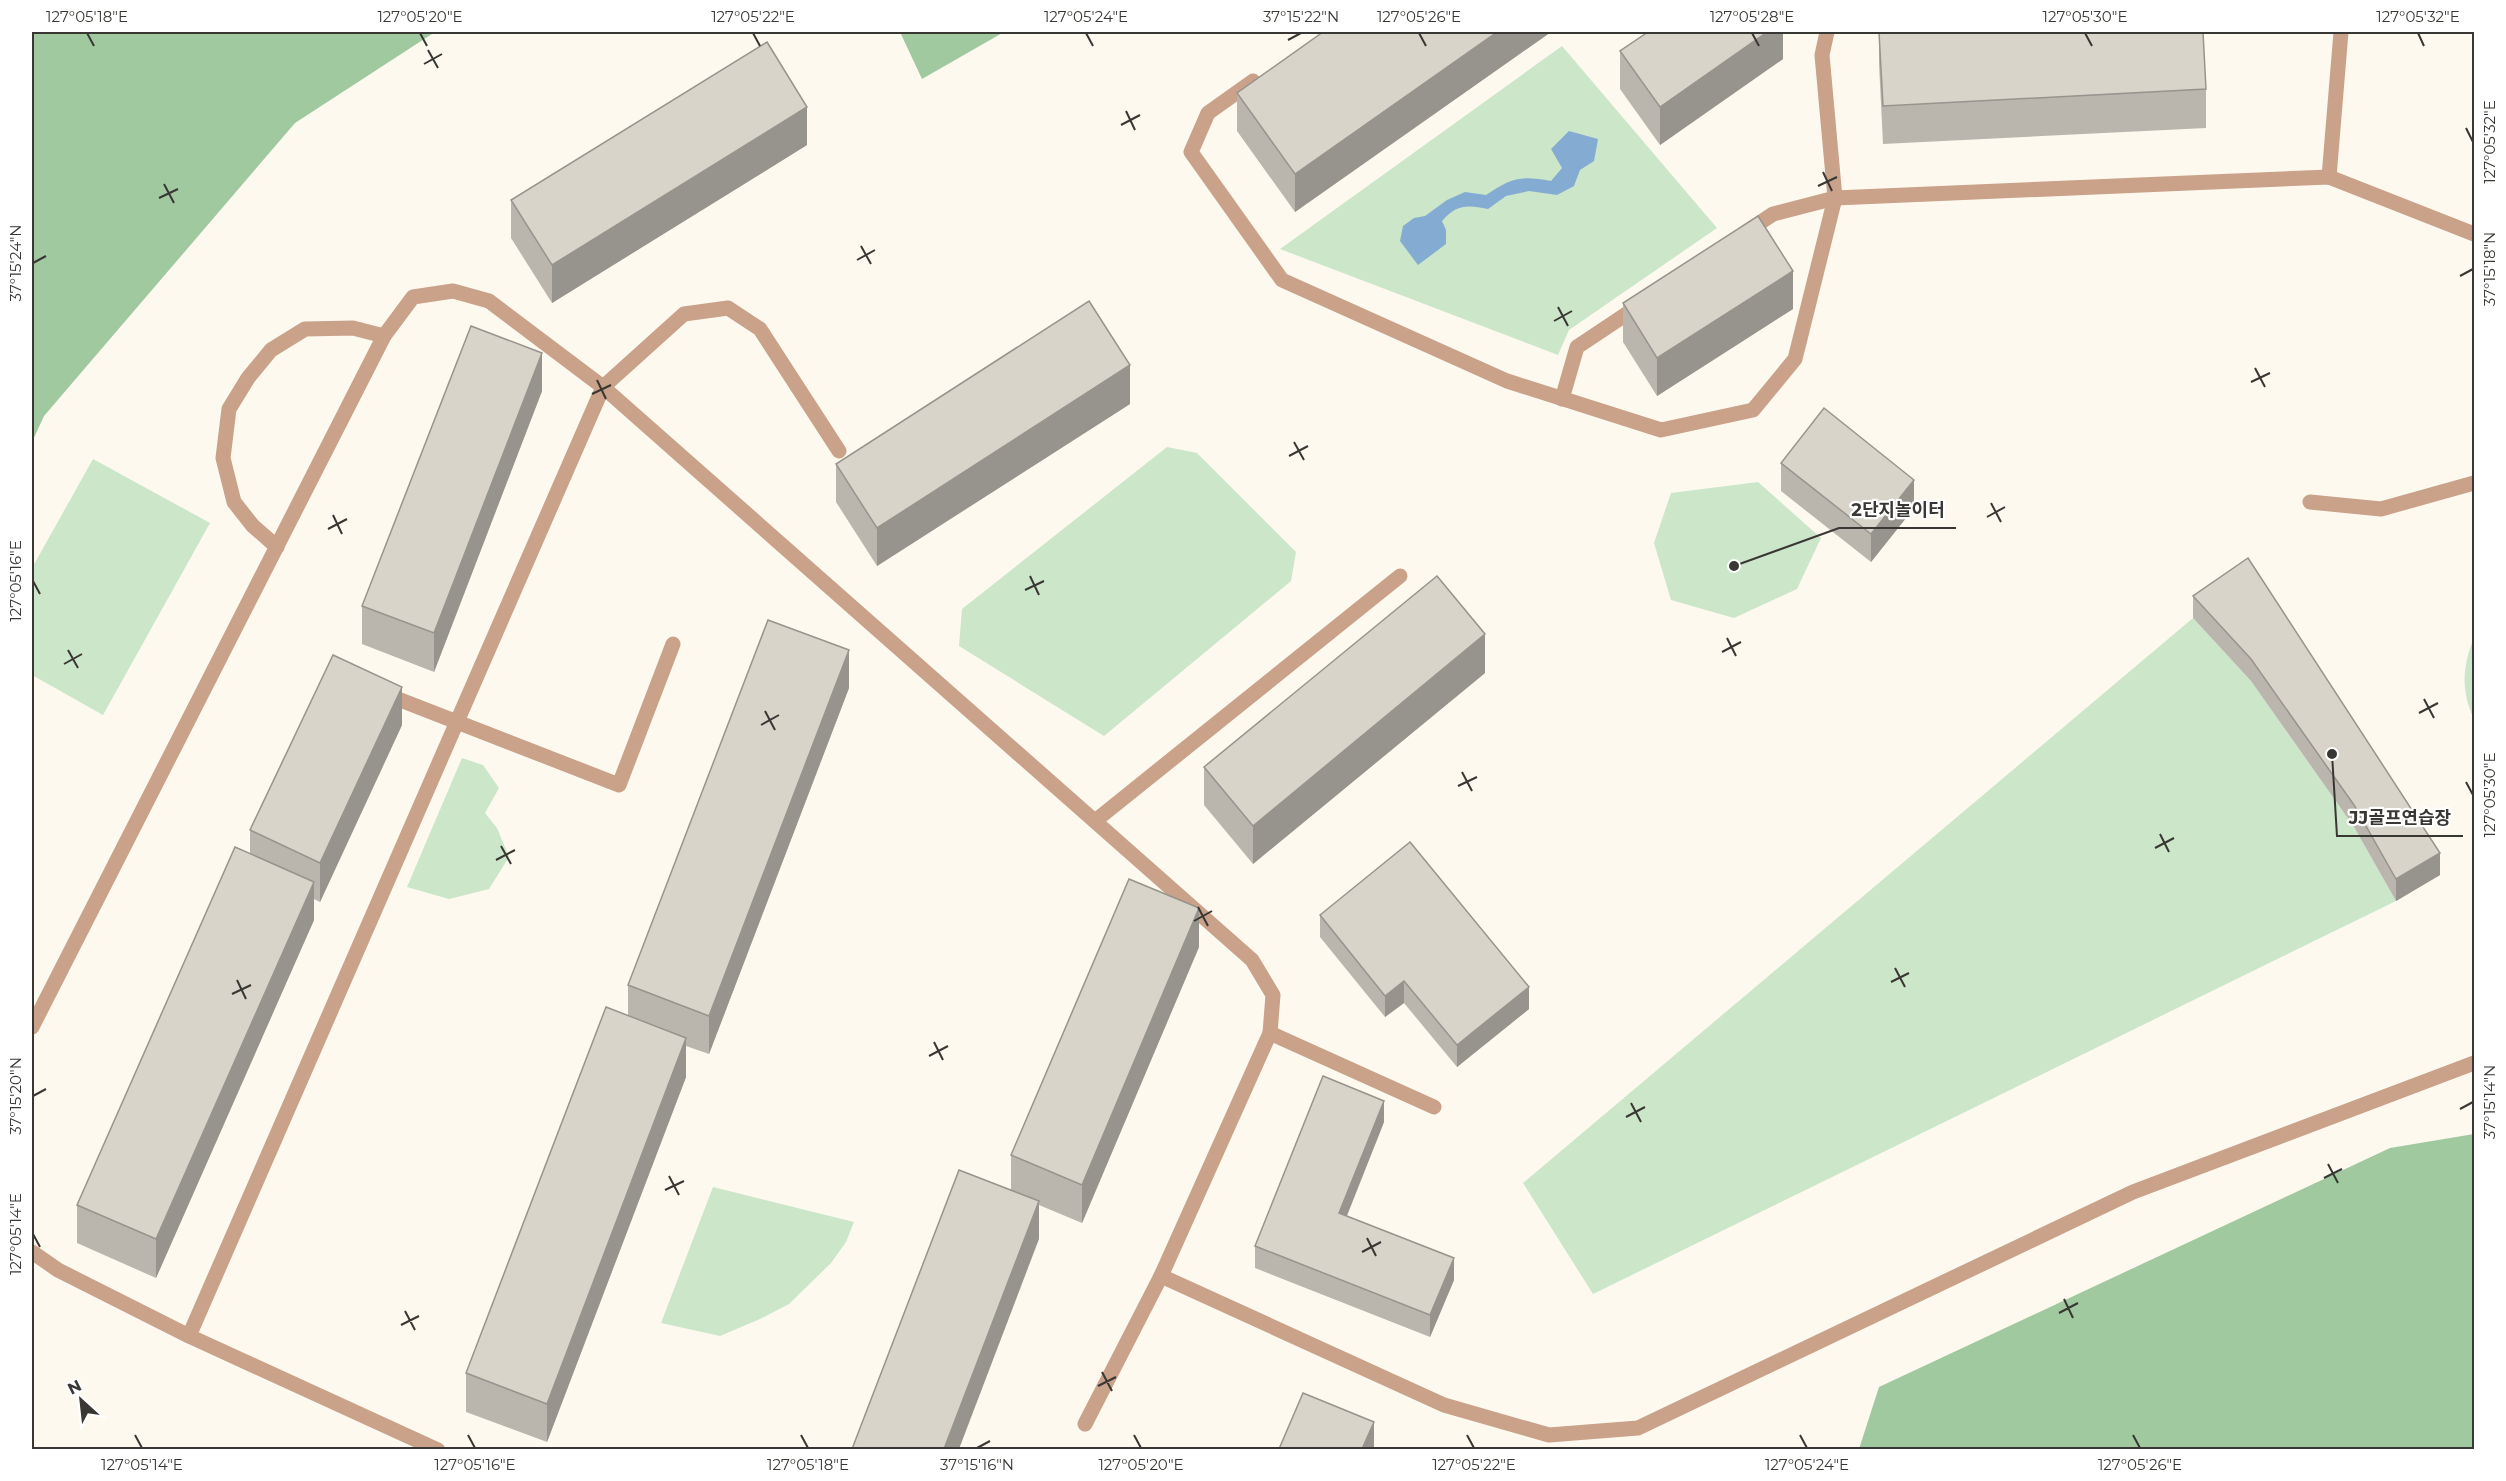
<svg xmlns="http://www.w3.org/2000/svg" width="2506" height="1481" viewBox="0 0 2506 1481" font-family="Montserrat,'Noto Sans KR',sans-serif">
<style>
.green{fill:#cbe6c9}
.forest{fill:#a1c99f}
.water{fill:#84acd3}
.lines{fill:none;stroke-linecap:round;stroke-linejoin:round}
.service{stroke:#caa189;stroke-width:15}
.pedestrian{stroke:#caa189;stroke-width:15}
.wall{fill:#bab6ae}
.shaded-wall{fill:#97948d}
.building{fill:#d8d4ca;stroke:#97948d;stroke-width:1.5}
.ticks{fill:none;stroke:#393733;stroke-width:2}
.leader{fill:none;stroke:#393733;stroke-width:2}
.callout-dot{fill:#393733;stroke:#fff;stroke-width:2}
.callout-label{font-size:18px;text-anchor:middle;font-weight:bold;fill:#393733;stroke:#fff;stroke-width:4.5;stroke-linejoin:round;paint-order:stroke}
.neatline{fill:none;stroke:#393733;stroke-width:2}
.ticks-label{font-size:15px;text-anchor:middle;fill:#393733}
</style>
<rect width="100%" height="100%" fill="#fdf9ef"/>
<g class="green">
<path d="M 1562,46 L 1717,228 L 1569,330 L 1558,355 L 1280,249 Z"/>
<path d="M 1167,447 L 1197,453 L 1296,552 L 1291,581 L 1104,736 L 959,646 L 962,609 Z"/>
<path d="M 93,459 L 210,523 L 103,715 L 32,675 L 32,568 Z"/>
<path d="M 1758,482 L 1821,538 L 1797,589 L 1734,618 L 1671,600 L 1654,543 L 1671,493 Z"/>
<path d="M 2193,618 L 2251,681 L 2354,827 L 2396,901 L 1593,1294 L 1523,1183 Z"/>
<path d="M 2474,638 L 2474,719 C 2461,692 2462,666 2474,638 Z"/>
<path d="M 462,758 L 483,765 L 499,788 L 485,813 L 497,828 L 509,857 L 489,889 L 449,899 L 407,887 Z"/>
<path d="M 713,1187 L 854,1222 L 846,1242 L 831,1263 L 789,1304 L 760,1319 L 720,1336 L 661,1323 Z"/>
</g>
<g class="forest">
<path d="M 32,32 L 435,32 L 295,123 L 44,416 L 32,442 Z"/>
<path d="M 900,32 L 1004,32 L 922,79 Z"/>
<path d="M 2474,1134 L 2474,1449 L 1859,1449 L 1879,1387 L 2390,1148 Z"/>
</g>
<path class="water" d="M 1569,131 L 1598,139 L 1594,161 L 1580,170 L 1574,186 L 1557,195 L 1529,191 L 1506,196 L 1488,209 C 1467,205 1457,204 1442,221 L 1446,230 L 1446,244 L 1418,265 L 1400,241 L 1403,226 L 1414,218 L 1425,216 L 1447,200 L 1465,192 L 1486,195 C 1511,178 1521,175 1551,181 L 1562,168 L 1551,149 Z"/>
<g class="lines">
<g class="service">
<path d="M 1253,81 L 1208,113 L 1191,152 L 1282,280 L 1507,381 L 1661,430 L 1753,410 L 1795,359 L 1835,198 L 1822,55 L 1827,32"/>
<path d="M 2329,177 L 2341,32"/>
<path d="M 1746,232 L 1773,214 L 1835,198 L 2329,177 L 2474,234"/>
<path d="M 1562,399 L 1577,347 L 1640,305"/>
<path d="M 277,547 L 253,526 L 234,502 L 223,458 L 229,409 L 248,378 L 271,350 L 305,329 L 353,328 L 384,336"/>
<path d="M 385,694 L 619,785 L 673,644"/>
<path d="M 1095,821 L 1400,576"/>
<path d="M 32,1027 L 384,336 L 413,297 L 453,291 L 489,301 L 603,387 L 1252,960 L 1273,995 L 1270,1033 L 1161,1276 L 1085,1424"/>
<path d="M 1270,1033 L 1434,1107"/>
<path d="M 32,1252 L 58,1270 L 189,1336 L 438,1450"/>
<path d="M 1161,1276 L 1444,1405 L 1549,1435 L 1638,1428 L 2133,1192 L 2474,1063"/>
<path d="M 189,1336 L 603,387 L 684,314 L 728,308 L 760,329 L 839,451"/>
</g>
<path class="pedestrian" d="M 2310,502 L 2381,509 L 2474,483"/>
</g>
<g class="wall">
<path d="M 1323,32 L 1551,32 L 1295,212 L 1237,131 L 1237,93 Z"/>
<path d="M 1783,32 L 1783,59 L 1660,145 L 1620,89 L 1620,51 Z"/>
<path d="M 1879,32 L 2206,89 L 2206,128 L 1883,144 L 1879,64 Z"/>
<path d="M 807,145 L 552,303 L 511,238 L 511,200 Z"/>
<path d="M 1623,303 L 1793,309 L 1657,396 L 1623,342 Z"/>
<path d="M 542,391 L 434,672 L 362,644 L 362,606 Z"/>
<path d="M 1130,404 L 877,566 L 836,502 L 836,464 Z"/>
<path d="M 1781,463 L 1914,508 L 1871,562 L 1781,491 Z"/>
<path d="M 2193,596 L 2440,853 L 2440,875 L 2396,901 L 2354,827 L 2251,681 L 2193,618 Z"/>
<path d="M 1485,673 L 1253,864 L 1204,805 L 1204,767 Z"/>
<path d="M 849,688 L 709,1054 L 686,1046 L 686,1077 L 547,1442 L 466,1412 L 466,1373 L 628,1016 L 628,985 Z"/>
<path d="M 402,725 L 320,902 L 314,899 L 314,920 L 156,1278 L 77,1243 L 77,1205 L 250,853 L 250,830 Z"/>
<path d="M 1320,915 L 1529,1009 L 1457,1067 L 1404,1003 L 1385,1017 L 1320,937 Z"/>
<path d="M 1199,947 L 1082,1223 L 1039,1205 L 1039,1239 L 1011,1190 L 1011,1155 Z"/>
<path d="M 1384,1122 L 1347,1216 L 1454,1280 L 1430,1337 L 1255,1268 L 1255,1246 Z"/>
</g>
<g class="shaded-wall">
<path d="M 1497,32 L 1551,32 L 1295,212 L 1295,174 Z"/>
<path d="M 1767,32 L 1783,32 L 1783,59 L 1660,145 L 1660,107 Z"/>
<path d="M 807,107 L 807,145 L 552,303 L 552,265 Z"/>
<path d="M 1793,271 L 1793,309 L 1657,396 L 1657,358 Z"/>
<path d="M 542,353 L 542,391 L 434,672 L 434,633 Z"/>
<path d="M 1130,365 L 1130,404 L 877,566 L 877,528 Z"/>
<path d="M 1914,480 L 1914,508 L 1871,562 L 1871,534 Z"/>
<path d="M 1485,634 L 1485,673 L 1253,864 L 1253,826 Z"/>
<path d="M 849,650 L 849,688 L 709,1054 L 709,1016 Z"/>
<path d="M 402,687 L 402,725 L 320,902 L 320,863 Z"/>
<path d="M 2440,853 L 2440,875 L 2396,901 L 2396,879 Z"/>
<path d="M 314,882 L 314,920 L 156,1278 L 156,1239 Z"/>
<path d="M 1199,908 L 1199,947 L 1082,1223 L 1082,1185 Z"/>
<path d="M 1404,981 L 1404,1003 L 1385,1017 L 1385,996 Z"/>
<path d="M 1529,987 L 1529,1009 L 1457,1067 L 1457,1045 Z"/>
<path d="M 686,1038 L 686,1077 L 547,1442 L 547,1404 Z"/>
<path d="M 1384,1101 L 1384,1122 L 1339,1235 L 1339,1213 Z"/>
<path d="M 1039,1201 L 1039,1239 L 959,1449 L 944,1449 Z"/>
<path d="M 1454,1258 L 1454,1280 L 1430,1337 L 1430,1315 Z"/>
<path d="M 1374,1422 L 1374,1449 L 1362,1449 Z"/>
</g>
<g class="building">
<path d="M 1323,32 L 1497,32 L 1295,174 L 1237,93 Z"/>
<path d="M 1648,32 L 1767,32 L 1660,107 L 1620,51 Z"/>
<path d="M 1879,32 L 2203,32 L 2206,89 L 1883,106 Z"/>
<path d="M 767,42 L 807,107 L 552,265 L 511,200 Z"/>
<path d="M 1758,216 L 1793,271 L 1657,358 L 1623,303 Z"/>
<path d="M 1089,301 L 1130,365 L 877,528 L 836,464 Z"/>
<path d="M 471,326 L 542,353 L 434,633 L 362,606 Z"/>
<path d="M 1824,408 L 1914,480 L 1871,534 L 1781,463 Z"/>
<path d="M 2248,558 L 2440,853 L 2396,879 L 2354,805 L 2251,659 L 2193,596 Z"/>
<path d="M 1437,576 L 1485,634 L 1253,826 L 1204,767 Z"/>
<path d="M 768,620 L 849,650 L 709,1016 L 628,985 Z"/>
<path d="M 333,655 L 402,687 L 320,863 L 250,830 Z"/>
<path d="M 1410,842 L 1529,987 L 1457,1045 L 1404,981 L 1385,996 L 1320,915 Z"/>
<path d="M 235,847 L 314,882 L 156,1239 L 77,1205 Z"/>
<path d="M 1129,879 L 1199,908 L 1082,1185 L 1011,1155 Z"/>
<path d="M 606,1007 L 686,1038 L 547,1404 L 466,1373 Z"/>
<path d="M 1323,1076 L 1384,1101 L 1339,1213 L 1454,1258 L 1430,1315 L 1255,1246 Z"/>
<path d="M 959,1170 L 1039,1201 L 944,1449 L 852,1449 Z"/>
<path d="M 1303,1393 L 1374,1422 L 1362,1449 L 1279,1449 Z"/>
</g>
<path class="ticks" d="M 87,33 L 94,46M 420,33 L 427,46M 753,33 L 760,46M 1086,33 L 1093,46M 1419,33 L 1426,46M 1752,33 L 1759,46M 2085,33 L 2092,46M 2418,33 L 2424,46M 1288,40 L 1301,33M 428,50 L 438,68M 424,64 L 442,54M 1126,111 L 1135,130M 1121,125 L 1140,115M 2466,128 L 2473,142M 1823,172 L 1832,191M 164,184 L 174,203M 1818,186 L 1837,177M 159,198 L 178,189M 861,246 L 871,264M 857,260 L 875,250M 33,263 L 46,256M 2460,276 L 2473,269M 1558,307 L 1568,326M 1554,321 L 1572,311M 2255,368 L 2265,387M 597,380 L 606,399M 2251,382 L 2270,373M 592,394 L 611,385M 1294,442 L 1304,460M 1289,456 L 1308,446M 1991,503 L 2001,522M 333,515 L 342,534M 1987,517 L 2005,507M 328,529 L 347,519M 1030,576 L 1039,595M 33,581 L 40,594M 1025,590 L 1044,581M 1727,638 L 1736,656M 68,650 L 78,668M 1722,652 L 1741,642M 64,664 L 82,654M 2424,699 L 2434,718M 765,711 L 775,730M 2419,713 L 2438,703M 761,725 L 779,715M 1462,772 L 1472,791M 2466,782 L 2473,795M 1458,786 L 1477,777M 2160,834 L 2169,852M 501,846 L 511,864M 2155,848 L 2174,838M 496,860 L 515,850M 1198,907 L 1208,926M 1194,921 L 1212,911M 1895,968 L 1905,987M 237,980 L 246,999M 1891,982 L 1909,973M 232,994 L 251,985M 934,1042 L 943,1060M 929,1056 L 948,1046M 33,1096 L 46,1089M 1631,1103 L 1641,1122M 2460,1109 L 2473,1102M 1626,1117 L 1645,1107M 2328,1164 L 2338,1183M 669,1176 L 679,1195M 2324,1178 L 2342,1169M 665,1190 L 684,1181M 33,1234 L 40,1247M 1367,1238 L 1376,1256M 1362,1252 L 1381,1242M 2064,1299 L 2073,1318M 405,1311 L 415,1330M 2059,1313 L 2078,1303M 401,1325 L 419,1316M 1102,1372 L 1112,1391M 1098,1386 L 1116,1377M 135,1435 L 142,1448M 468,1435 L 475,1448M 801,1435 L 808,1448M 1134,1435 L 1141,1448M 1467,1435 L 1474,1448M 1800,1435 L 1807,1448M 2133,1435 L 2140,1448M 977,1448 L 990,1441"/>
<path class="leader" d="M1734 566L1839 528H1956M2332 754L2337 836H2463"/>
<g class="callout-dot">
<circle cx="1734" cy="566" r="6"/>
<circle cx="2332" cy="754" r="6"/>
</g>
<g class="callout-label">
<text x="1898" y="516">2단지놀이터</text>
<text x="2400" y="824">JJ골프연습장</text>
</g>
<rect width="2506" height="1481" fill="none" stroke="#ffffff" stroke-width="66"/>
<g transform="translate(81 1400) rotate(333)" stroke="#ffffff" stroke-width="4.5" paint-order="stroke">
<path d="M0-4.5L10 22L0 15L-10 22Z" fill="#393733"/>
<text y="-9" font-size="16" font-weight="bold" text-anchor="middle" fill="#393733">N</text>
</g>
<rect x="33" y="33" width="2440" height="1415" class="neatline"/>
<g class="ticks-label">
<text x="87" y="22">127°05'18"E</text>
<text x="420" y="22">127°05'20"E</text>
<text x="753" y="22">127°05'22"E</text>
<text x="1086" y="22">127°05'24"E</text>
<text x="1301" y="22">37°15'22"N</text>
<text x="1419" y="22">127°05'26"E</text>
<text x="1752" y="22">127°05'28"E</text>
<text x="2085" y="22">127°05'30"E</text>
<text x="2418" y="22">127°05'32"E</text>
<text transform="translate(2490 142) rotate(-90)" y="5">127°05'32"E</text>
<text transform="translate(16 263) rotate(-90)" y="5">37°15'24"N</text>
<text transform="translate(2490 269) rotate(-90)" y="5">37°15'18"N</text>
<text transform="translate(16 581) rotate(-90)" y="5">127°05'16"E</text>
<text transform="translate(2490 795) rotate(-90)" y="5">127°05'30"E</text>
<text transform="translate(16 1096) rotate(-90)" y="5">37°15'20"N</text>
<text transform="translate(2490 1102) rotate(-90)" y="5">37°15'14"N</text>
<text transform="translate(16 1234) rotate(-90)" y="5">127°05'14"E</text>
<text x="142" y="1470">127°05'14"E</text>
<text x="475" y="1470">127°05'16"E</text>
<text x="808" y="1470">127°05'18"E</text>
<text x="977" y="1470">37°15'16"N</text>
<text x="1141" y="1470">127°05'20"E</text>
<text x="1474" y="1470">127°05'22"E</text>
<text x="1807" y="1470">127°05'24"E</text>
<text x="2140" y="1470">127°05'26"E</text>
</g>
</svg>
